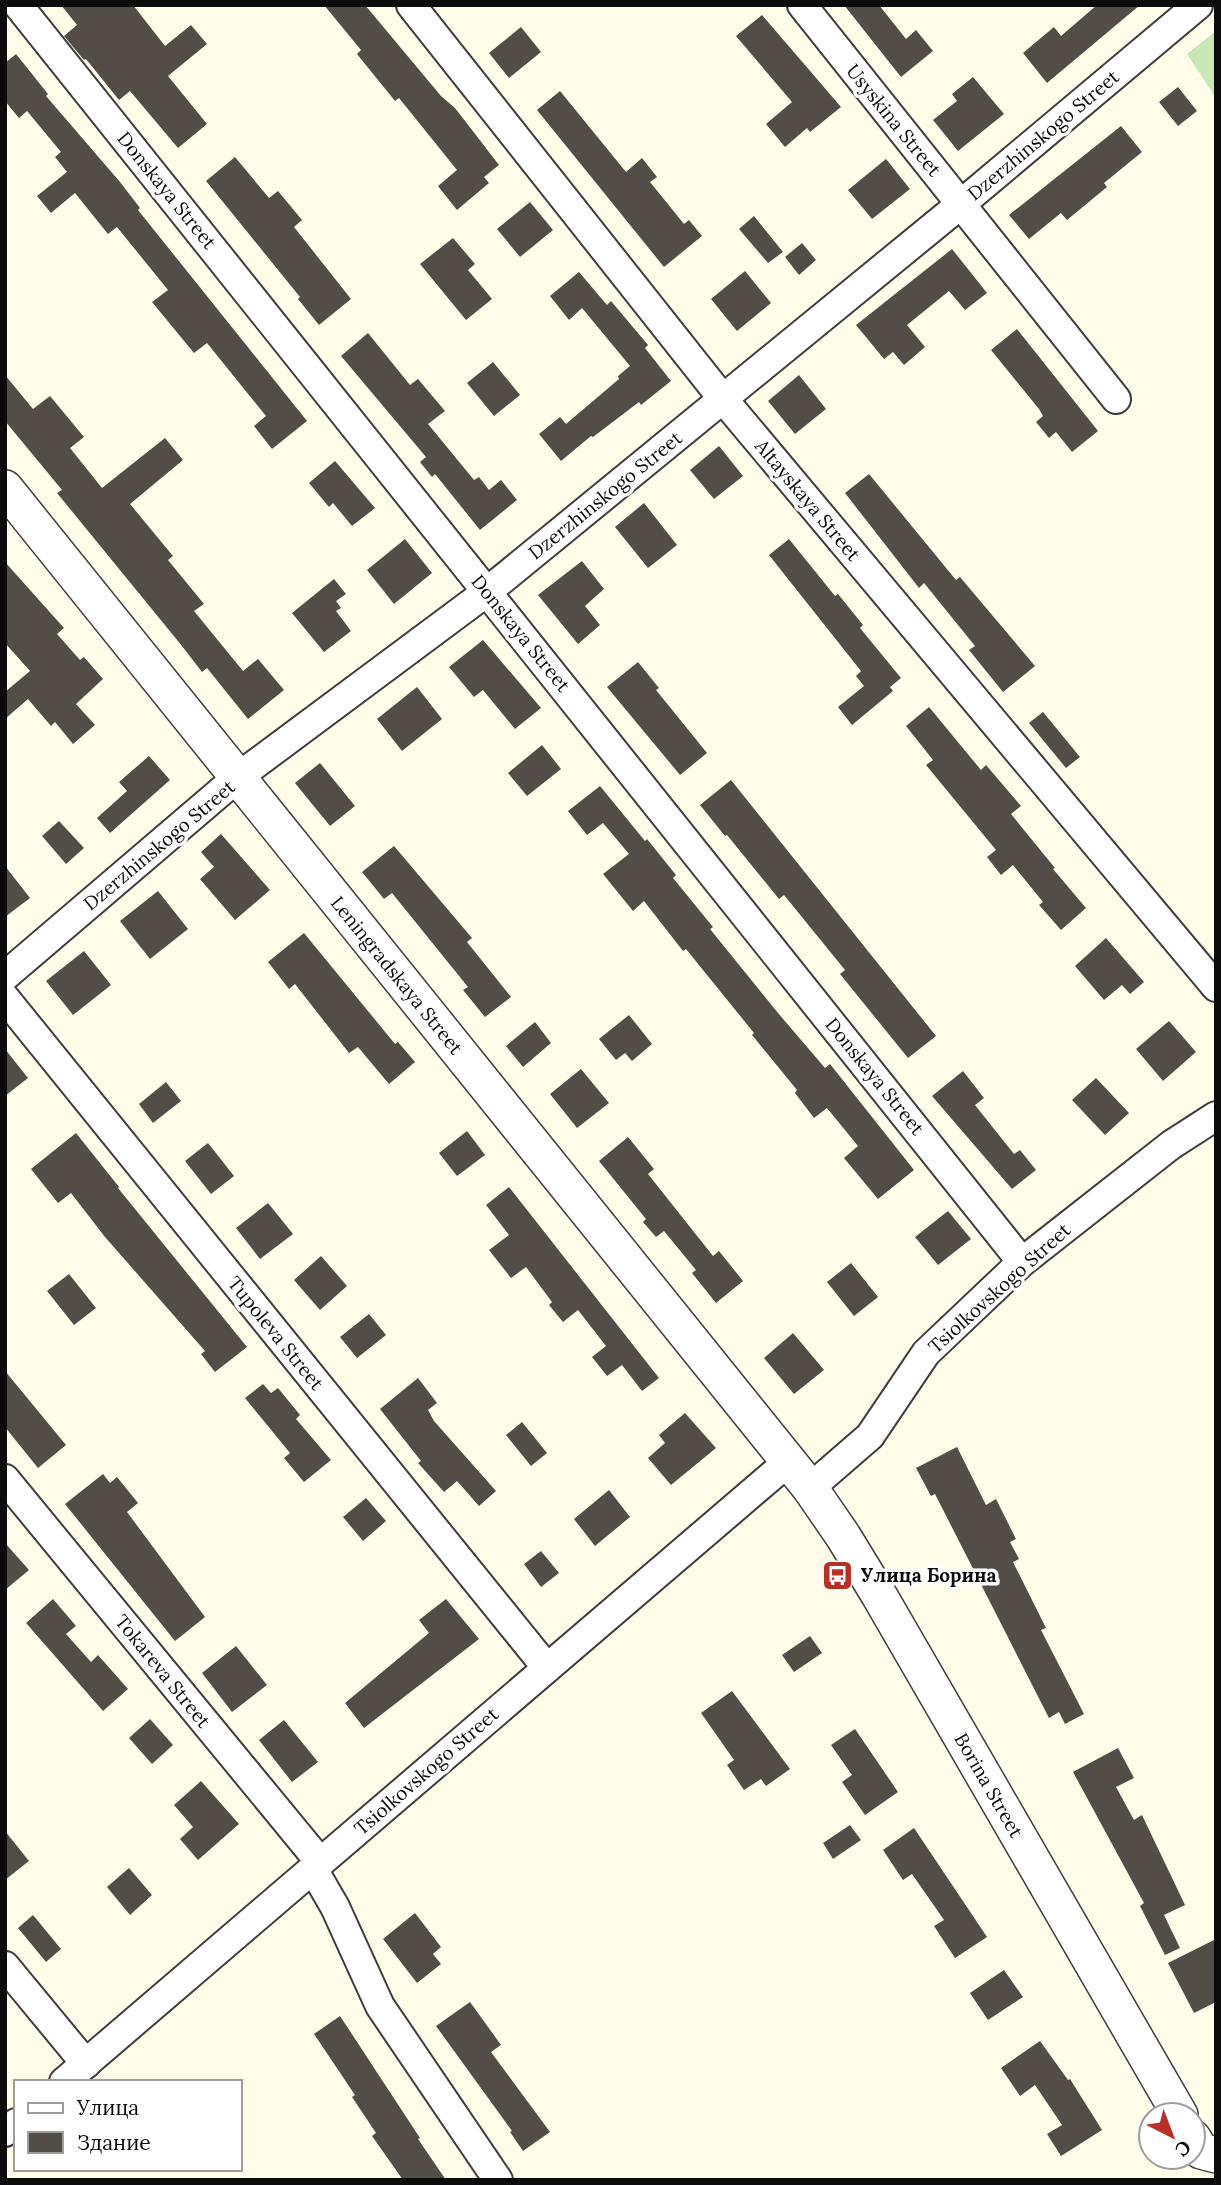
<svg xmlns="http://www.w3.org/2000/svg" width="1221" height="2185" viewBox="0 0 1221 2185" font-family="Lora,serif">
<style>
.green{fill:#c9e7b4}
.building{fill:#534d47}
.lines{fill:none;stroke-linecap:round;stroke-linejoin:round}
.minor-casing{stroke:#3e3e3e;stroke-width:32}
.tertiary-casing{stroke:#3e3e3e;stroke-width:38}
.minor{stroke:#fff;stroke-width:28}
.tertiary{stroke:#fff;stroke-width:35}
.labels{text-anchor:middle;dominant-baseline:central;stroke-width:7;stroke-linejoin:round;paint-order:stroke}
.street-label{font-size:19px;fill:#0b0b0b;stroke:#fff}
.poi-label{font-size:19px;font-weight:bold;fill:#0b0b0b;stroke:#fff;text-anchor:start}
</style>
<rect width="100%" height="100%" fill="#fffde9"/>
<path class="green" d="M 1216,31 L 1216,98 L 1187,54 Z"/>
<g class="building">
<path d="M 61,5 L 133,5 L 165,46 L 191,25 L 207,44 L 168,76 L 207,124 L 178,148 L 130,91 L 119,100 L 86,59 L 84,60 L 64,36 L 77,25 Z"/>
<path d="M 324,5 L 365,5 L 441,96 L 455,108 L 499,165 L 484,177 L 489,183 L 457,210 L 438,186 L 457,170 L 399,98 L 395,101 L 357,54 L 361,50 Z"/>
<path d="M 844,5 L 879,5 L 906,39 L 916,30 L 933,51 L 901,77 Z"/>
<path d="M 1097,5 L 1140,5 L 1047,83 L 1023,53 L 1054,27 L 1061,36 Z"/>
<path d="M 762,15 L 841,107 L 810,132 L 807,128 L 785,147 L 766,124 L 792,102 L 736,36 Z"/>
<path d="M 521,27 L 541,52 L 509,78 L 489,53 Z"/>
<path d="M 16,54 L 48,94 L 46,96 L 120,182 L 140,208 L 138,210 L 307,421 L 272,449 L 254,426 L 266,416 L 207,343 L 194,353 L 152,302 L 168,290 L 117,227 L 108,234 L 75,193 L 51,213 L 37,196 L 67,172 L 55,157 L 61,152 L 27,111 L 19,118 L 5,101 L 5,63 Z"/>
<path d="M 973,77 L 1004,114 L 958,151 L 933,120 L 957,101 L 952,94 Z"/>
<path d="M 1178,87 L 1197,111 L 1178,126 L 1159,102 Z"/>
<path d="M 560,91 L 626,172 L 642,158 L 657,177 L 650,182 L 684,224 L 689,220 L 702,236 L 664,267 L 537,110 Z"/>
<path d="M 1121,126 L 1142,152 L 1104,183 L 1107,187 L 1067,220 L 1061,213 L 1029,239 L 1009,215 Z"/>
<path d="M 235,157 L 269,198 L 278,191 L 302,220 L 294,227 L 351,299 L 319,325 L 298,299 L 300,297 L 206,181 Z"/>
<path d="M 886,159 L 910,189 L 872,219 L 848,190 Z"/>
<path d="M 530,202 L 553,230 L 520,257 L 497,229 Z"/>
<path d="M 754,216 L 783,252 L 768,263 L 739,229 Z"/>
<path d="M 453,238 L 475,264 L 468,270 L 492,299 L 466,320 L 420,264 Z"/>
<path d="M 802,243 L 816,260 L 799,275 L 785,257 Z"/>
<path d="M 952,249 L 987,293 L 965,310 L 949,291 L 907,325 L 925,347 L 904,365 L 893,352 L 884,359 L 856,325 Z"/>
<path d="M 745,271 L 771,303 L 737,331 L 711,299 Z"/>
<path d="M 579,272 L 607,305 L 611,301 L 648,345 L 645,348 L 671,381 L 641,405 L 639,402 L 593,437 L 591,436 L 561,461 L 539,434 L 560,417 L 566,424 L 619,379 L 618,376 L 630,366 L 582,308 L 569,320 L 550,296 Z"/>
<path d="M 1017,329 L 1098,431 L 1072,452 L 1056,432 L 1049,438 L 1036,422 L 1043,416 L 1039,409 L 991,350 Z"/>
<path d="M 368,333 L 410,385 L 418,379 L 445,411 L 428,424 L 474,480 L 479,477 L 489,490 L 501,480 L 517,500 L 480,530 L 435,474 L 432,477 L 420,462 L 426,457 L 341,356 Z"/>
<path d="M 493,362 L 520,395 L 494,416 L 467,383 Z"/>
<path d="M 5,375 L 33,409 L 50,396 L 84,437 L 70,448 L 102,488 L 165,438 L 183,460 L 130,504 L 173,556 L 168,560 L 204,604 L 194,611 L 243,671 L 258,659 L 284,690 L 248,719 L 207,668 L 202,672 L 182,646 L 57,493 L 62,490 L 5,421 Z"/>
<path d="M 799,375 L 826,409 L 795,434 L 768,401 Z"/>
<path d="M 719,446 L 743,476 L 714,499 L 690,470 Z"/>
<path d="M 335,461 L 375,508 L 352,526 L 333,503 L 329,507 L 309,483 Z"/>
<path d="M 869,474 L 956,580 L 960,577 L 1035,666 L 1003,692 L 969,650 L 975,646 L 924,583 L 919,588 L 845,493 Z"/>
<path d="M 644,503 L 677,545 L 648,568 L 615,527 Z"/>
<path d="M 405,539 L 432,573 L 394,604 L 367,570 Z"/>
<path d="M 789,539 L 835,596 L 838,594 L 863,625 L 860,628 L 901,678 L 890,687 L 893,691 L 852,725 L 838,707 L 864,686 L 856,676 L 861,671 L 769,555 Z"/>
<path d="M 582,561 L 604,589 L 585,606 L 600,625 L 578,644 L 538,595 Z"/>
<path d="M 5,562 L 64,628 L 57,634 L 80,660 L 84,657 L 103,679 L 76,704 L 95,725 L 73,744 L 55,722 L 51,726 L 28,699 L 5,719 L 5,692 L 30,671 L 5,643 Z"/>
<path d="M 334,579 L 346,594 L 336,601 L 341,608 L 336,611 L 351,631 L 324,652 L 292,613 Z"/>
<path d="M 483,640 L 541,708 L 515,729 L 483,690 L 474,697 L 449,667 Z"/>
<path d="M 638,662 L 659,688 L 656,690 L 707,753 L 680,775 L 607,687 Z"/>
<path d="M 417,687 L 442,719 L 402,751 L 377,719 Z"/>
<path d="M 929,707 L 981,770 L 986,765 L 1021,806 L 1011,814 L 1055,868 L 1053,869 L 1086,908 L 1061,930 L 1039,905 L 1043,902 L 1013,865 L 1001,875 L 987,857 L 996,850 L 926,765 L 933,760 L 906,726 Z"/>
<path d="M 1043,712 L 1080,757 L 1066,768 L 1029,723 Z"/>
<path d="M 542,745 L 561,769 L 527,796 L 508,773 Z"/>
<path d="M 149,756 L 170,780 L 110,833 L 97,818 L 127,791 L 119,782 Z"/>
<path d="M 320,763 L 355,806 L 330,826 L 295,783 Z"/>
<path d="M 731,780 L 936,1036 L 908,1058 L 840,974 L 845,970 L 784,895 L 779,899 L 727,835 L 725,836 L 700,805 Z"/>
<path d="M 600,786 L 645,841 L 647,839 L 676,875 L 673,878 L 713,927 L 710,929 L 778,1013 L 825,1068 L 830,1064 L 914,1170 L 878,1199 L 844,1158 L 858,1146 L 827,1108 L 814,1118 L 795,1093 L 797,1090 L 752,1035 L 754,1033 L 686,949 L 683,951 L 644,901 L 633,911 L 603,874 L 629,854 L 603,823 L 587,835 L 568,811 Z"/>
<path d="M 59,821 L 84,848 L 66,864 L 42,836 Z"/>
<path d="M 221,834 L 270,890 L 235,920 L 200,879 L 214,867 L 201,852 Z"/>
<path d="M 394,846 L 472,938 L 467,942 L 511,997 L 485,1017 L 463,990 L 468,987 L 392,893 L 384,899 L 362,872 Z"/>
<path d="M 5,866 L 30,898 L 5,917 Z"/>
<path d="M 158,891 L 188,929 L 150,959 L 120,921 Z"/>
<path d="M 304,933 L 395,1044 L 398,1042 L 415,1062 L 389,1084 L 358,1047 L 349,1053 L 295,984 L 289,989 L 268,962 Z"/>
<path d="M 1106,938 L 1144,982 L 1130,994 L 1122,985 L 1104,1000 L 1075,966 Z"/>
<path d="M 84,951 L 111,985 L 73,1015 L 46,981 Z"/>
<path d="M 629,1015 L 652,1044 L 632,1061 L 625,1053 L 616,1060 L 599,1039 Z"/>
<path d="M 1169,1021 L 1196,1052 L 1163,1081 L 1136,1049 Z"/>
<path d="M 535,1022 L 551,1043 L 523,1067 L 506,1046 Z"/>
<path d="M 5,1049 L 28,1078 L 5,1096 Z"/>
<path d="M 581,1069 L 609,1103 L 577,1128 L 550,1094 Z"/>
<path d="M 963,1071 L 984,1098 L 975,1105 L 1014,1154 L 1020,1150 L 1036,1170 L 1012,1189 L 932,1096 Z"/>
<path d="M 1096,1078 L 1129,1113 L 1105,1135 L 1072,1100 Z"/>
<path d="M 166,1082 L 181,1101 L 153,1123 L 139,1104 Z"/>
<path d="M 467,1131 L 485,1155 L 457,1176 L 439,1153 Z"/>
<path d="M 76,1133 L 119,1187 L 118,1188 L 247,1347 L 215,1372 L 201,1354 L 205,1351 L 105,1237 L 71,1193 L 58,1203 L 31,1169 Z"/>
<path d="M 628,1137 L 654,1169 L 648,1174 L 713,1256 L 719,1251 L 743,1281 L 716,1303 L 692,1273 L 696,1270 L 664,1231 L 656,1237 L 643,1222 L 646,1219 L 599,1161 Z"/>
<path d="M 208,1143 L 234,1176 L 211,1194 L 185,1161 Z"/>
<path d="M 509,1187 L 659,1378 L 642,1391 L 622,1365 L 607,1376 L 592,1357 L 606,1346 L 578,1310 L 563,1322 L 549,1305 L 552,1302 L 526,1267 L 511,1278 L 489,1250 L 509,1235 L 486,1205 Z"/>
<path d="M 268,1203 L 293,1234 L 260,1259 L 236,1228 Z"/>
<path d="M 948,1211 L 971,1239 L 938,1265 L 915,1237 Z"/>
<path d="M 321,1256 L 347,1286 L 320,1310 L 294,1280 Z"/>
<path d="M 851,1263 L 878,1297 L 854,1316 L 827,1282 Z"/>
<path d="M 69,1274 L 96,1308 L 74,1325 L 47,1291 Z"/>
<path d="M 369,1314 L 386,1335 L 357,1358 L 340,1337 Z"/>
<path d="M 793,1333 L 824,1370 L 794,1394 L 764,1358 Z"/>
<path d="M 5,1371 L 66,1445 L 38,1468 L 5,1427 Z"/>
<path d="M 418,1378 L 437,1403 L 428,1410 L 434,1421 L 496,1491 L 479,1506 L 457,1481 L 444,1492 L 418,1463 L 421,1461 L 380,1409 Z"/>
<path d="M 263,1384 L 271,1393 L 278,1388 L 300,1415 L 296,1419 L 331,1460 L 304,1482 L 284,1458 L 290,1453 L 245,1398 Z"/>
<path d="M 685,1413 L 716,1448 L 671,1485 L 648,1458 L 665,1443 L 659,1435 Z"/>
<path d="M 522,1422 L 547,1453 L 531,1466 L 506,1435 Z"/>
<path d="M 957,1447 L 986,1505 L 996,1499 L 1016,1539 L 1010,1542 L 1019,1559 L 1013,1562 L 1046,1628 L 1041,1630 L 1084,1714 L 1065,1724 L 1059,1712 L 1049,1718 L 935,1494 L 931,1496 L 916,1468 Z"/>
<path d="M 103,1474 L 110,1483 L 117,1477 L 138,1503 L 127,1512 L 205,1617 L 175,1641 L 65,1504 Z"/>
<path d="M 609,1490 L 630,1517 L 595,1546 L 574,1519 Z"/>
<path d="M 366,1498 L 386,1521 L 363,1541 L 343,1517 Z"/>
<path d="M 5,1543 L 29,1570 L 5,1590 Z"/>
<path d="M 541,1551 L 559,1573 L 541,1587 L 524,1564 Z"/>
<path d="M 53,1599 L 76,1626 L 66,1634 L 91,1662 L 98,1655 L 128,1689 L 103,1711 L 26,1623 Z"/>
<path d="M 446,1599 L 479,1639 L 364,1728 L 345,1703 L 429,1633 L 419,1620 Z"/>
<path d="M 810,1636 L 822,1653 L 794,1672 L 782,1655 Z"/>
<path d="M 236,1646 L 267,1685 L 232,1712 L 202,1673 Z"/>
<path d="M 732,1691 L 790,1769 L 766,1786 L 761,1779 L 744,1790 L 727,1765 L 734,1760 L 701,1713 Z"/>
<path d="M 150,1719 L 173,1745 L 152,1764 L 129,1738 Z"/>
<path d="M 284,1720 L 318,1762 L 292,1782 L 259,1740 Z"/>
<path d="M 855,1729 L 898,1792 L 865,1815 L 842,1782 L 852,1775 L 831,1745 Z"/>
<path d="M 1118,1748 L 1134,1778 L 1116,1787 L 1134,1820 L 1142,1815 L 1185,1905 L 1164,1915 L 1180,1948 L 1165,1955 L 1140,1906 L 1144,1903 L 1073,1772 Z"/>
<path d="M 201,1781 L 239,1824 L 198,1860 L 180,1839 L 193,1827 L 174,1805 Z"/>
<path d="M 850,1825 L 861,1840 L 833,1859 L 823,1843 Z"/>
<path d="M 914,1828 L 987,1937 L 955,1958 L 934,1926 L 944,1920 L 912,1874 L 903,1880 L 883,1850 Z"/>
<path d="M 5,1831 L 29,1861 L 5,1880 Z"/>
<path d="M 129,1868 L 152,1895 L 130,1915 L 107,1887 Z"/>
<path d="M 415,1913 L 441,1947 L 433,1954 L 441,1964 L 417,1983 L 383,1939 Z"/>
<path d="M 33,1915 L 61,1949 L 46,1962 L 18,1928 Z"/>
<path d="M 1216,1939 L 1216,2002 L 1194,2013 L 1168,1963 Z"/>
<path d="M 1004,1970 L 1023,1997 L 988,2020 L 970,1993 Z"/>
<path d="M 470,2002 L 501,2045 L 491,2052 L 550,2132 L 523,2151 L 510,2132 L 512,2131 L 436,2026 Z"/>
<path d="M 340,2016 L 420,2138 L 418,2139 L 446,2180 L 403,2180 L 372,2136 L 376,2133 L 352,2097 L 355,2095 L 314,2034 Z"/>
<path d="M 1040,2041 L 1068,2080 L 1070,2079 L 1102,2130 L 1061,2156 L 1047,2134 L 1062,2125 L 1035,2085 L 1020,2096 L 1001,2068 Z"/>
</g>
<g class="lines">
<defs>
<g id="minor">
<path d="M 18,5 L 1022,1262"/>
<path d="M 411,5 L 723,399 L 1216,987"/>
<path d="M 802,5 L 1116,399"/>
<path d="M 5,976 L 238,777 L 488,591 L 961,204 L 1198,5"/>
<path d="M 5,998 L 547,1668"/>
<path d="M 5,1479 L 320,1862"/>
<path d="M 810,1488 L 870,1436 L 926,1353 L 1022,1262 L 1171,1145 L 1216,1116"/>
<path d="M 313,1869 L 335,1907 L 380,2006 L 498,2180"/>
<path d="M 5,1966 L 86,2064"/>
<path d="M 64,2082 L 789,1461"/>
<path d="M 5,2132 L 16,2123"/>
</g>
<g id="tertiary">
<path d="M 5,488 L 810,1488 L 843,1536 L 879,1595 L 1180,2115"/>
<path d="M 1193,2138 L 1201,2151 L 1216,2155"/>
</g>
</defs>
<use href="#minor" class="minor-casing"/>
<use href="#tertiary" class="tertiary-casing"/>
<use href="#minor" class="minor"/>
<use href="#tertiary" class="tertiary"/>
</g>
<defs>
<symbol id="bus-square" viewBox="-11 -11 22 22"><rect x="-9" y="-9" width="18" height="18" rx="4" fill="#b82f26" stroke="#fff"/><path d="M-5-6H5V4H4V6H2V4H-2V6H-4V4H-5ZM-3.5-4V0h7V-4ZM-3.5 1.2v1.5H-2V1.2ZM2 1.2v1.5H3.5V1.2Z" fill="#fff"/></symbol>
</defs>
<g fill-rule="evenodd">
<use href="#bus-square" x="820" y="1558" width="35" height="35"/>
</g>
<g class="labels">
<g class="street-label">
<text transform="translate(894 120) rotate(51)">Usyskina Street</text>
<text transform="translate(1043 135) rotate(-40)">Dzerzhinskogo Street</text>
<text transform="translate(167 190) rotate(51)">Donskaya Street</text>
<text transform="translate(605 495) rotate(-39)">Dzerzhinskogo Street</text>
<text transform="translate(808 500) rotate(50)">Altayskaya Street</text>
<text transform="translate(521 633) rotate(51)">Donskaya Street</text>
<text transform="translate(159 845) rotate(-40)">Dzerzhinskogo Street</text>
<text transform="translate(397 975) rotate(51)">Leningradskaya Street</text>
<text transform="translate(875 1076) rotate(51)">Donskaya Street</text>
<text transform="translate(999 1288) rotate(-42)">Tsiolkovskogo Street</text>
<text transform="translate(276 1333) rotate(51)">Tupoleva Street</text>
<text transform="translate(163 1671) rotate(51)">Tokareva Street</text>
<text transform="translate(426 1771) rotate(-41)">Tsiolkovskogo Street</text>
<text transform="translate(989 1785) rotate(60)">Borina Street</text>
</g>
<g class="poi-label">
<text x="861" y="1575">Улица Борина</text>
</g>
</g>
<rect width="1221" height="2185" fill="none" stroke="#0b0b0b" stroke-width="14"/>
<rect x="14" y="2080" width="228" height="91" fill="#ffffff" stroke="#9d9d9d" stroke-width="2"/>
<rect x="28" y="2103" width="35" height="10" fill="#ffffff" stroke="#9d9d9d" stroke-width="2"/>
<text x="77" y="2115" font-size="21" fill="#0b0b0b">Улица</text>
<rect x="28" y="2132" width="35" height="21" fill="#534d47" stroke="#9d9d9d" stroke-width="2"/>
<text x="77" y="2150" font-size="21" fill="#0b0b0b">Здание</text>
<g transform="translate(1172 2136) rotate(138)"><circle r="33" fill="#ffffff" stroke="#9d9d9d" stroke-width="2"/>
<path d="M0-5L12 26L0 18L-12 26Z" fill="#b82f26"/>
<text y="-10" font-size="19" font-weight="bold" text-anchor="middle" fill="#0b0b0b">С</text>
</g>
</svg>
